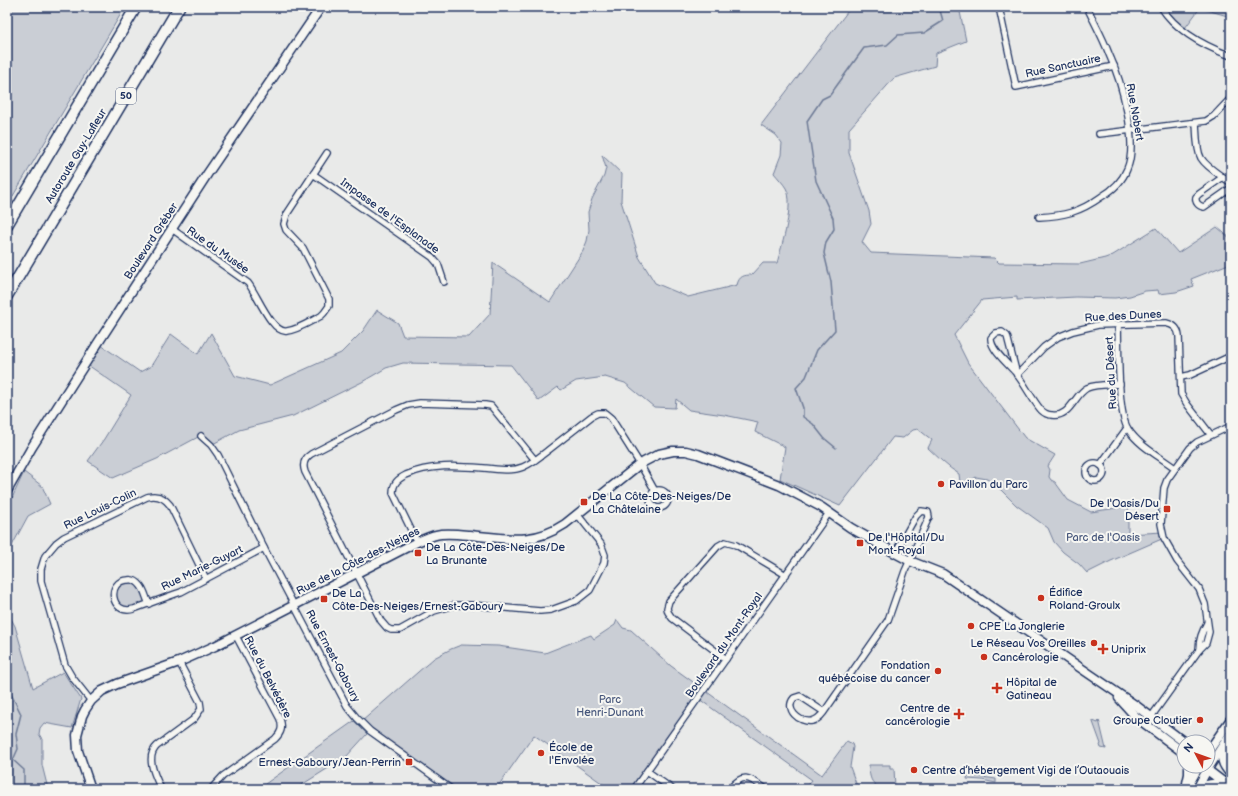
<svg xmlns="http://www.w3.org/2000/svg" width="1238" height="796" viewBox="0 0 1238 796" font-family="'Balsamiq Sans',sans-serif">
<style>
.green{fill:#caced5;stroke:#727e9a}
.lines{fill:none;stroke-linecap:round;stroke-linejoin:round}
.stream{stroke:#6c7995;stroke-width:1.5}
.street-casing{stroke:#1b2f5e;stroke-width:8}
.secondary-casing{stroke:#1b2f5e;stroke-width:11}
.highway-casing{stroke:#1b2f5e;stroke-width:13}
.street{stroke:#f6f6f2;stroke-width:5.5}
.secondary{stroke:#f6f6f2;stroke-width:8}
.highway{stroke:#f6f6f2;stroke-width:10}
.poi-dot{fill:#c8321e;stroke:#f6f6f2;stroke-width:1.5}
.labels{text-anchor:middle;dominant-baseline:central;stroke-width:4;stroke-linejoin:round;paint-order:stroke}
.shield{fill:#f6f6f2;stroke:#5d6b8a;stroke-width:1}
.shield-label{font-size:10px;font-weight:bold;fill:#1b2f5e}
.street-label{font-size:11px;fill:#1b2f5e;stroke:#f6f6f2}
.poi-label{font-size:11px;fill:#1b2f5e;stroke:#f6f6f2;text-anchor:start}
.park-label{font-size:11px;fill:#47577c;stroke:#f6f6f2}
</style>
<rect width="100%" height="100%" fill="#e9eae9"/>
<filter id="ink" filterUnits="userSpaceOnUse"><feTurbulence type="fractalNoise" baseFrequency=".025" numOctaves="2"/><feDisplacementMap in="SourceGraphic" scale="8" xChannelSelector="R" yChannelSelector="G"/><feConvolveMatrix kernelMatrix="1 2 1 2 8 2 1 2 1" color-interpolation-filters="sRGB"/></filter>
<g filter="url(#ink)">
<g class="green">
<path d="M 7,7 L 125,7 L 7,206 Z"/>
<path d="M 851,7 L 959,7 L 966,41 L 936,53 L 935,66 L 894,78 L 849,129 L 849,153 L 869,211 L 871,224 L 862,242 L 871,253 L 994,258 L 999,263 L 1080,264 L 1105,258 L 1113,255 L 1156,228 L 1178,253 L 1217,227 L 1231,239 L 1231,263 L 1191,279 L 1194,286 L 1176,292 L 1159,294 L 1158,290 L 1145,291 L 1130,296 L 1115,298 L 1076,297 L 1017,300 L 1017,297 L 982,300 L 954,335 L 968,363 L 1025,438 L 1055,455 L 1048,466 L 1050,470 L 1049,477 L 1051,480 L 1055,482 L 1068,500 L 1091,512 L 1129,506 L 1127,518 L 1128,518 L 1128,534 L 1163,532 L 1164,538 L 1111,561 L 1087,573 L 1079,564 L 1063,552 L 1054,542 L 1048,528 L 1016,505 L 1001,490 L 987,479 L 976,477 L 966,484 L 960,482 L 959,474 C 947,467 938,457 928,448 L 932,440 L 918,429 L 913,430 L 903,438 L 893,437 L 840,506 L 780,479 L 785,447 L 755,432 L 758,422 L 724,415 L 689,410 L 676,399 L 675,408 L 654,407 L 625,383 L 605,377 L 576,381 L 561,390 L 558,387 L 539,401 L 511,365 L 403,363 L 386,368 L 362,382 L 293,416 L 239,430 L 211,445 L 200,436 L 157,459 L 113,478 L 88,461 L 104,439 L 131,395 L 85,363 L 98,343 L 140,372 L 151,366 L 171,334 L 198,354 L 211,333 L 235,376 L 270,385 L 341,353 L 363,331 L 377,310 L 398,323 L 403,336 L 469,337 L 490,314 L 493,263 L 550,302 L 583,251 L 587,241 L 589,230 L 588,212 L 592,199 L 604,176 L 606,168 L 602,155 L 622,174 L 621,201 L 639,257 L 655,283 L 688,297 L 737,285 C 739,276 744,275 752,275 L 763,263 L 777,263 C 782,245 795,204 786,188 C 783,183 778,178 774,173 L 781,155 L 782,143 L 776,135 L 761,125 Z"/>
<path d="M 1166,7 L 1231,7 L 1231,17 L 1200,8 L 1185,28 L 1175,21 Z"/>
<path d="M 24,472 L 42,486 L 50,504 L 28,516 L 7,555 L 7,509 Z"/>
<path d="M 136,582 L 149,604 L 132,610 L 118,606 L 114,591 L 118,584 Z"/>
<path d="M 7,611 L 15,626 L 33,688 L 63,672 L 81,699 L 72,728 L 44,723 L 40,728 L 39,734 L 42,739 L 42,765 L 48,789 L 7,789 Z"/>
<path d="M 617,620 L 623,628 L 631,630 L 671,666 L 822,775 L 847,741 L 852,744 L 853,747 L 850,767 L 858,789 L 805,789 L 812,780 L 699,699 L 634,789 L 610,789 L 534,735 L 496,789 L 451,789 L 361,722 L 434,658 L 451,649 L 461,645 L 498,646 L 545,653 L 591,635 L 594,639 L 615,625 Z"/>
<path d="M 1099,720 L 1106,749 L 1101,748 L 1100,745 L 1101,744 L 1093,722 L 1093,721 L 1098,723 Z"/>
<path d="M 354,721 L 367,734 L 346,757 L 295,789 L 258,789 Z"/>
<path d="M 869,765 L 890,765 L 890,768 L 894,768 L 895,788 C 876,789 869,785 869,765 Z"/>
<path d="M 968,775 L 996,779 L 996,783 L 982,780 L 967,779 Z"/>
</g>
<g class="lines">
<g class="stream">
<path d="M 836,448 L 824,438 L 813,424 L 803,417 L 803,408 L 796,388 L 806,377 L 817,350 L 835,330 L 831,282 L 824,253 L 826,242 L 834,229 L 833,218 L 816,181 L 807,121 L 822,99 L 830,95 L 864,48 L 887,45 L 898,35 L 924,33 L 943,21 L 939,7"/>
<path d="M 7,686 L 21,714 L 16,734 L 18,749 L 13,760 L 24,770 L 24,789"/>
</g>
<defs>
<g id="street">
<path d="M 999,7 L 1016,87 L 1114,66"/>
<path d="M 1161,7 C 1177,32 1204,46 1231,56"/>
<path d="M 1196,123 C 1197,133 1196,149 1201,158 C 1207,168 1222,176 1231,183"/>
<path d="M 1099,134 L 1206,121 L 1214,116 L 1231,98"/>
<path d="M 313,174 L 432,257 L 438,264 L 444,282"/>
<path d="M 1223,177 L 1199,194 L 1196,197 C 1195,202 1198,206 1204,207 L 1231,188"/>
<path d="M 1039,217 C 1064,216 1080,212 1101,197 C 1113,190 1122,182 1127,169 C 1139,142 1121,80 1109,54 C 1103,38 1094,22 1087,7"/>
<path d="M 172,229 L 248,283 C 257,294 272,334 287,331 C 298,330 311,321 321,316 L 324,313 L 329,306 L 329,299 L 303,248 L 286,230 L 284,224 L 287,214 L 327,153"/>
<path d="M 1118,325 C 1119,348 1117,412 1128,429 C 1139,446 1159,456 1175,468"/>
<path d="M 1017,375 L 1044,347 L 1058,337 L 1073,331 L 1098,325 L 1166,323 C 1174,325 1178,328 1179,336 L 1181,394 L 1187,404 L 1211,435"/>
<path d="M 1017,375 L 1007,336 L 1002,332 L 996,333 L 991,338 C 990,349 1008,364 1015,372 C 1025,384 1031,398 1041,410 C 1044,413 1048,415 1052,415 C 1070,418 1074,395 1087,388 C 1097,384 1110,385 1120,384"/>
<path d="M 1181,377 L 1190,375 L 1231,356"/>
<path d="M 201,436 L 211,445 L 218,455 L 264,548 L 347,706 L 357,718 L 370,731 L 451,789"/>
<path d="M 535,460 L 491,406 L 485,405 L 420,403 L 408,405 L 396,410 L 311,454 C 305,458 302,464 305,472 L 381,621 L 387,628 L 391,630 L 400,630 L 434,611 L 455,605 L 471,605 L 540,611 L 551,610 L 576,601 L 590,590 L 604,563 L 605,555 L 601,544 L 577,514"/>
<circle cx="1095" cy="472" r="9"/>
<path d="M 1100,465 L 1127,428"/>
<circle cx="659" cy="499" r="9"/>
<path d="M 417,542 L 393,493 C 393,483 398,479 406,475 C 430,464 458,466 484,468 C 497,469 511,472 523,467 C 533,463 542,455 551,448 C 564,438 578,427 592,416 L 598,413 L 605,413 L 611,418 L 640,464 L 655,491"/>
<path d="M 149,604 C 146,598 145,591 141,586 C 138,582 133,579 128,580 C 106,580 110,616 134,609 L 175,594 L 181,592 L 264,548"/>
<path d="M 1199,650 C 1199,639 1202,632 1207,623"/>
<path d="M 726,659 L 672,618 L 668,612 L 667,608 L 669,601 L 718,546 L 725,542 L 736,545 L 786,575"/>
<path d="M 91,701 L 72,677 L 65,665 L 41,581 L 41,569 L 45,556 L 56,543 L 64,537 L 147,497 C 157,494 164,497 170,505 L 206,579"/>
<path d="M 824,712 L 800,696 L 794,698 C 784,709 799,723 812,721 C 817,720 821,716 824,712 L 888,620 L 905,571 L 929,517 L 928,512 L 921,511 L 916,516 L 895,553"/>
<path d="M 1151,717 L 1199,650 L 1206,643 L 1209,632 L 1205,604 L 1199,589 L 1177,561 L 1164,538 L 1161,524 L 1164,488 L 1167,480 L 1190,448 L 1197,442 L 1231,426"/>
<path d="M 647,771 L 672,789"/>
<path d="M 161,789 C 155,776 145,757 157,746 L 194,719 L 201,709 L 200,702 L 179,662"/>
<path d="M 211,789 L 223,776 L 275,739 C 281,733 283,728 280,719 L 236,636"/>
<path d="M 634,789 L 829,513"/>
<path d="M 730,789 C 743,771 751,779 766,789"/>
</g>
<g id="secondary">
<path d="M 7,491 L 32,447 L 98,343 L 208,173 L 321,7"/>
<path d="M 1119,698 L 1136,717 L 1184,753"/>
<path d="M 1225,747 C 1220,758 1222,765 1231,774"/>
<path d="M 1208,752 L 1231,719"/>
<path d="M 1202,766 L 1231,788"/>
<path d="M 1187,783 L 1189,774 L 1189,766"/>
<path d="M 91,789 L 78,751 L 77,735 L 82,716 L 85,710 L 91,701 L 102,691 L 117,684 L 179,662 L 215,646 L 417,542 C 425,539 432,535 441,534 C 450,533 459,534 469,535 C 505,538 532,546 565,524 L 640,464 L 659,454 L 673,451 L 686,451 L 698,454 L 779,485 L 821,507 L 851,528 L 895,553 L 910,561 L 943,574 L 1135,705 L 1184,742"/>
<path d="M 1186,789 L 1199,766"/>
<path d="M 1197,789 L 1207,770 L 1231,733"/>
<path d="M 1201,789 C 1208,782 1217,783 1226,786"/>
</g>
<g id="highway">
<path d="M 7,225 L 136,7"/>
<path d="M 7,296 L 179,7"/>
</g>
</defs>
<use href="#street" class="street-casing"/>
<use href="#secondary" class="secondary-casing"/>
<use href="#highway" class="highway-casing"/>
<use href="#street" class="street"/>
<use href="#secondary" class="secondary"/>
<use href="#highway" class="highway"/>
</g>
</g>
<g class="poi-dot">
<circle cx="941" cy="484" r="4"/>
<rect x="580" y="498" width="8" height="8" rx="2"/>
<rect x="1163" y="505" width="8" height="8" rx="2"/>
<rect x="856" y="539" width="8" height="8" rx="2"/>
<rect x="414" y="549" width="8" height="8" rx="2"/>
<circle cx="1041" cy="598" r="4"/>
<rect x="320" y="595" width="8" height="8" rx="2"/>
<circle cx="971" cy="626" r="4"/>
<circle cx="1094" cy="643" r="4"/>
<path d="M1101 643h4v4h4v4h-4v4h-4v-4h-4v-4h4z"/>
<circle cx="984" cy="657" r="4"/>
<circle cx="938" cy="671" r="4"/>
<path d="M995 682h4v4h4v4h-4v4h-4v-4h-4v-4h4z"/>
<path d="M957 708h4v4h4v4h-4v4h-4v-4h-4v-4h4z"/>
<circle cx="1200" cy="720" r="4"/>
<circle cx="541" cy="753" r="4"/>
<rect x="405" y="758" width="8" height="8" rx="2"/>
<circle cx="914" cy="770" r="4"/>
</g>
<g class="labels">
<rect class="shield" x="116" y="88" width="20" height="16" rx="3"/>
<g class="shield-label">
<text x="126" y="96">50</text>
</g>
<g class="street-label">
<text transform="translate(1063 66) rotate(-12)">Rue Sanctuaire</text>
<text transform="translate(1135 112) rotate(80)">Rue Nobert</text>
<text transform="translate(76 156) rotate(-59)">Autoroute Guy-Lafleur</text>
<text transform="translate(390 216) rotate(36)">Impasse de l'Esplanade</text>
<text transform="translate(151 241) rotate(-57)">Boulevard Gréber</text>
<text transform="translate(218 250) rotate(35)">Rue du Musée</text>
<text transform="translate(1123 316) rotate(-3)">Rue des Dunes</text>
<text transform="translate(1111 373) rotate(-93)">Rue du Désert</text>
<text transform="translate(100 509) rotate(-26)">Rue Louis-Colin</text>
<text transform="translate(358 561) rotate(-27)">Rue de la Côte-des-Neiges</text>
<text transform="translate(202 568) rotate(-26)">Rue Marie-Guyart</text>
<text transform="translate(724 645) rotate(-55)">Boulevard du Mont-Royal</text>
<text transform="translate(333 656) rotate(62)">Rue Ernest-Gaboury</text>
<text transform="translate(268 677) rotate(63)">Rue du Belvédère</text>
</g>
<g class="poi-label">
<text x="949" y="484">Pavillon du Parc</text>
<text x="592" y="496">De La Côte-Des-Neiges/De<tspan x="592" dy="13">La Châtelaine</tspan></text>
<text x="1159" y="503" text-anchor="end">De l'Oasis/Du<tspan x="1159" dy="13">Désert</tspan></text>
<text x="868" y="537">De l'Hôpital/Du<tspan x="868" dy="13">Mont-Royal</tspan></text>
<text x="426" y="547">De La Côte-Des-Neiges/De<tspan x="426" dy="13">La Brunante</tspan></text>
<text x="1049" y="592">Édifice<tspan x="1049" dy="13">Roland-Groulx</tspan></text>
<text x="332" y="593">De La<tspan x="332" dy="13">Côte-Des-Neiges/Ernest-Gaboury</tspan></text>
<text x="979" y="626">CPE La Jonglerie</text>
<text x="1086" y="643" text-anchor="end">Le Réseau Vos Oreilles</text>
<text x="1111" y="649">Uniprix</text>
<text x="992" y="657">Cancérologie</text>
<text x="930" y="665" text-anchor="end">Fondation<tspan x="930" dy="13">québécoise du cancer</tspan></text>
<text x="1006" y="682">Hôpital de<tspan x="1006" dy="13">Gatineau</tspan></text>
<text x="950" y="708" text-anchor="end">Centre de<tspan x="950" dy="13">cancérologie</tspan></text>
<text x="1192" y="720" text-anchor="end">Groupe Cloutier</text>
<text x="549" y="747">École de<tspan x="549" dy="13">l'Envolée</tspan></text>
<text x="401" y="762" text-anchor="end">Ernest-Gaboury/Jean-Perrin</text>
<text x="922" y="770">Centre d’hébergement Vigi de l’Outaouais</text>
</g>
<g class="park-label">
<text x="1103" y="537">Parc de l'Oasis</text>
<text x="610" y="699">Parc<tspan x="610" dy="13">Henri-Dunant</tspan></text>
</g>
</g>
<rect width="1238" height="796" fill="none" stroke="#f6f6f2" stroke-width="24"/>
<rect x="12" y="12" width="1214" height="772" fill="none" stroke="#1b2f5e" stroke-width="1.5" filter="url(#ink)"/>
<g transform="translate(1196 754) rotate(311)"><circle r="19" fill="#f6f6f2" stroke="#9ea6b7"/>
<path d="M0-3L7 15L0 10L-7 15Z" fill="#c8321e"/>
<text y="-6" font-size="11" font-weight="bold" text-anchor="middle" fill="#1b2f5e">N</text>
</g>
</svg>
